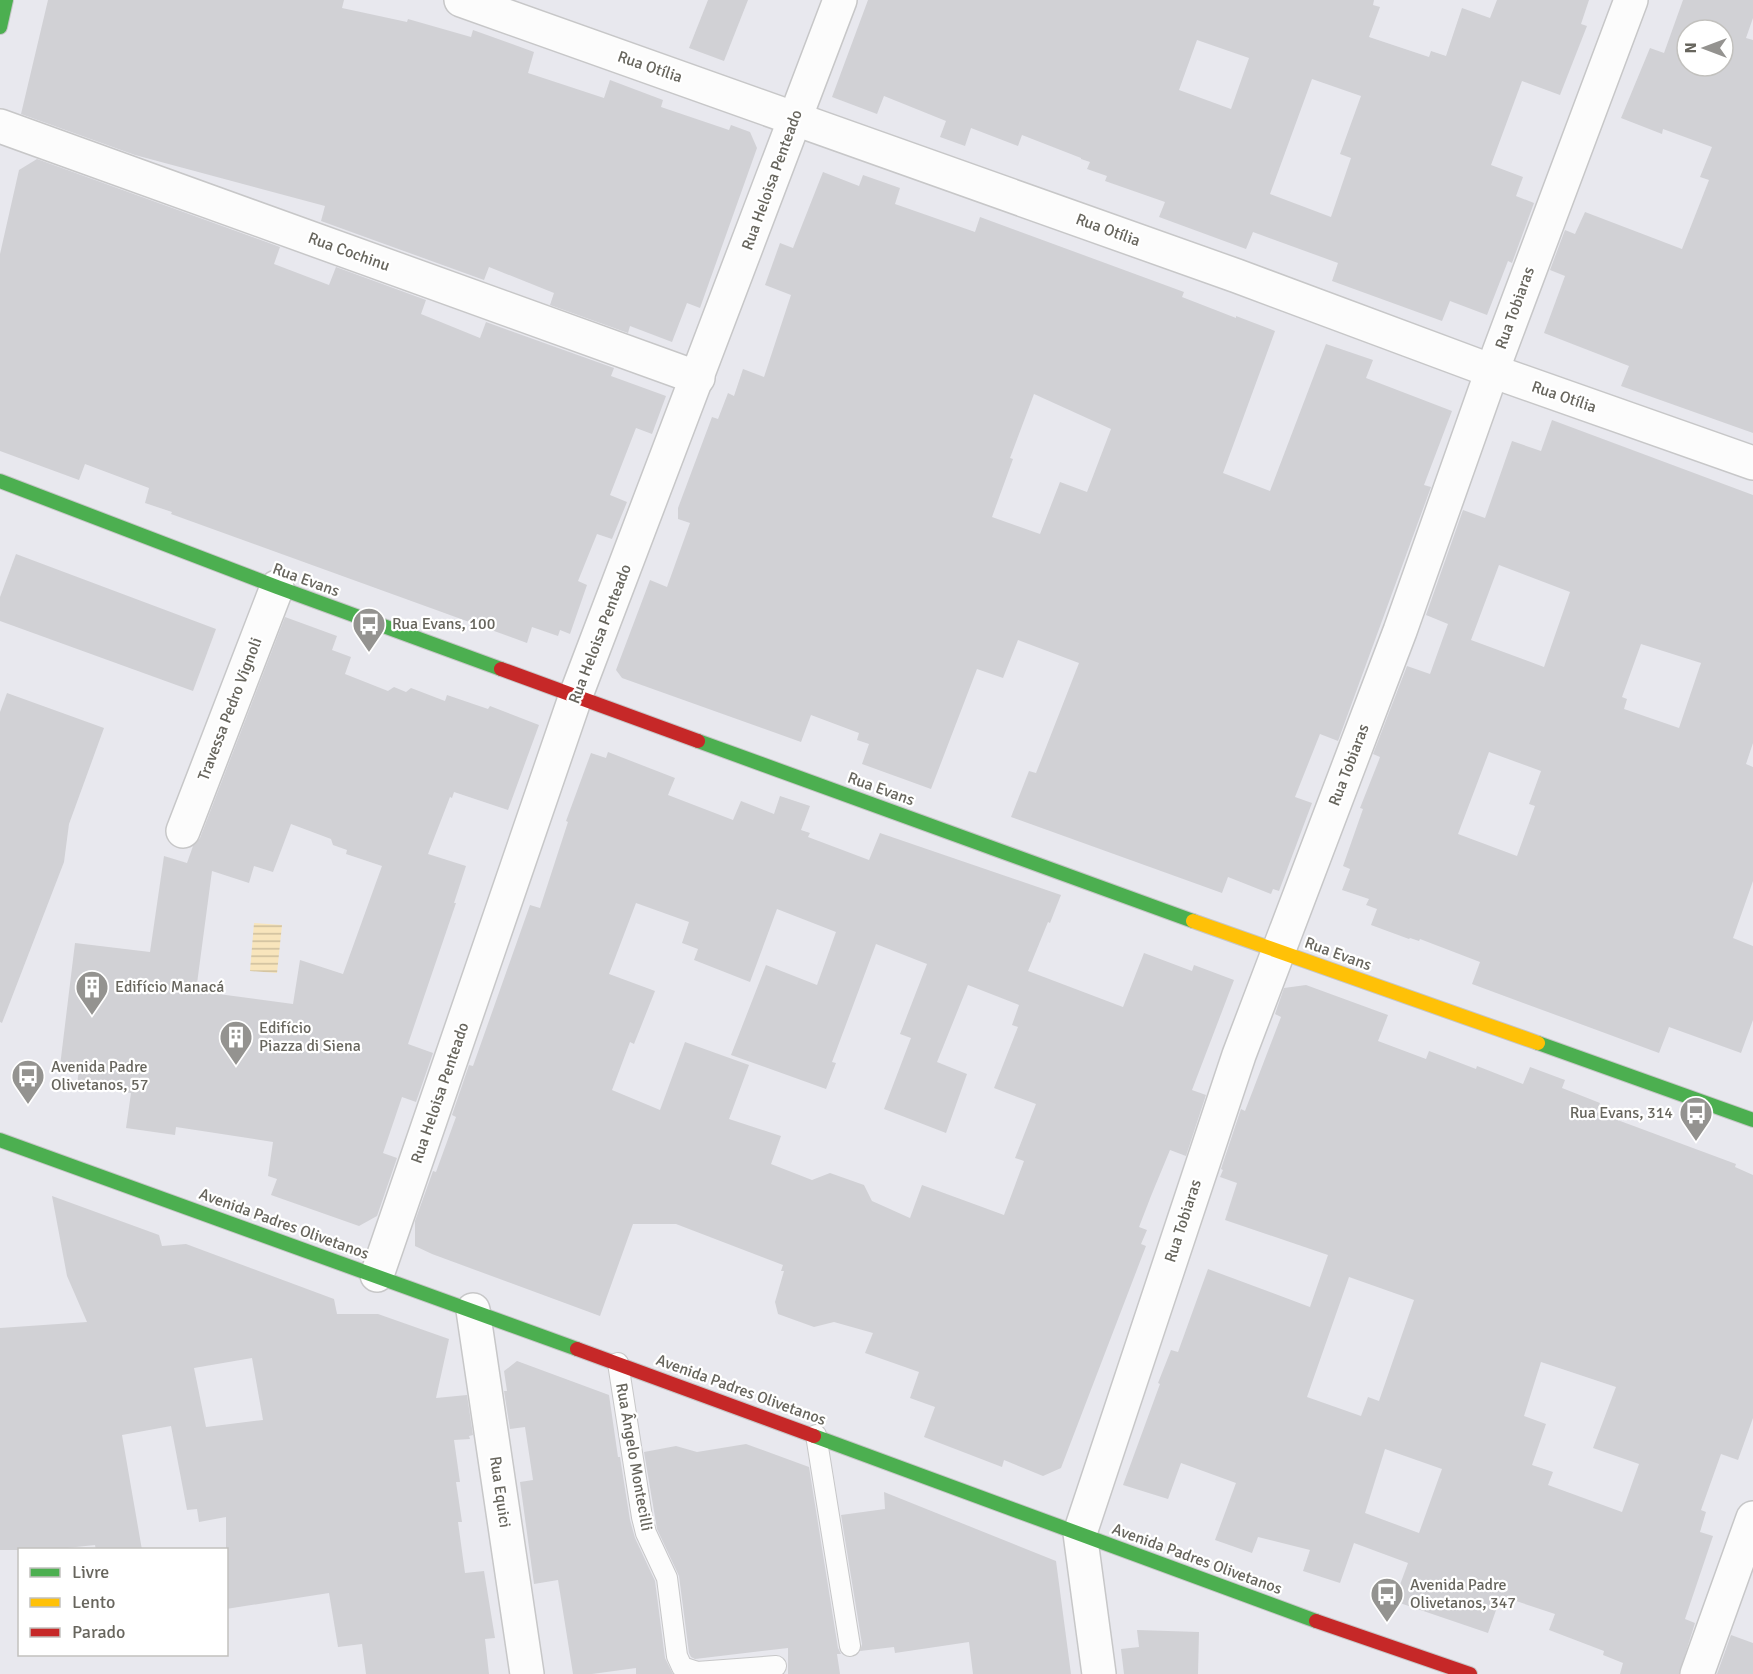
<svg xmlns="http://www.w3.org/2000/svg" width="1753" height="1674" viewBox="0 0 1753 1674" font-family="Signika,sans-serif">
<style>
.water{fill:url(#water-rules)}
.building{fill:#d1d1d5;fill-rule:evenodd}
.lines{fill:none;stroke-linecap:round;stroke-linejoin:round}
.lane-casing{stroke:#c7c7c8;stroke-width:22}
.street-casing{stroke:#c7c7c8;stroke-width:36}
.fast-casing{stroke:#c6c6c7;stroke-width:16}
.slow-casing{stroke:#c6c6c7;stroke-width:16}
.jam-casing{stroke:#c6c6c7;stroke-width:16}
.lane{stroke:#fcfcfc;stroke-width:20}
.street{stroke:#fcfcfc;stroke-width:33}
.fast{stroke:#4caf50;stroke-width:14}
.slow{stroke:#ffc107;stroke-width:14}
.jam{stroke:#c62828;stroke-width:14}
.labels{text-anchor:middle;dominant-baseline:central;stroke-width:4.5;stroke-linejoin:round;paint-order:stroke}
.street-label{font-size:16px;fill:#67655d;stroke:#fff}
.poi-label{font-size:16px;fill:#67655d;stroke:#fff;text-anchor:start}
</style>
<defs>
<pattern id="water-rules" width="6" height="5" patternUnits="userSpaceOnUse" patternTransform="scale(1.5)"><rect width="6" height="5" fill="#f8e5bc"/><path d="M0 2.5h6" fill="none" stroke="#cdbd9c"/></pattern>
</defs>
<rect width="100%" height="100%" fill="#e8e8ee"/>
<path class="water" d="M 254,923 L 282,925 L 277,973 L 250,971 Z"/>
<g class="building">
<path d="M 48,0 L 344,0 L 342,8 L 407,22 L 408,19 L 471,37 L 473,30 L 534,52 L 528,73 L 604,98 L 610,80 L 663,100 L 661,107 L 729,130 L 731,125 L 750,132 L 757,148 L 700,308 L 687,303 L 672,342 L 630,326 L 628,333 L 550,305 L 554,293 L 489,267 L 484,280 L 321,221 L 325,206 L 135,155 L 21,114 Z"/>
<path d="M 708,0 L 748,0 L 724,61 L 689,48 Z"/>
<path d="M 868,0 L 1374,0 L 1373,5 L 1380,7 L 1369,37 L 1429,57 L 1431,51 L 1446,56 L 1462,8 L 1490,18 L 1497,0 L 1589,0 L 1581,24 L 1587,26 L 1560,95 L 1522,81 L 1491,165 L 1523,177 L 1516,196 L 1534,203 L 1512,263 L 1508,261 L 1487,315 L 1450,301 L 1442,321 L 1332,281 L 1338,263 L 1253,232 L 1246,249 L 1159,217 L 1165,202 L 1105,181 L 1107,176 L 1087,169 L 1090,162 L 1081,159 L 1081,158 L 1022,135 L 1018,146 L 971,128 L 965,146 L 940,137 L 946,121 L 884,96 L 877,114 L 832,97 ZM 1197,40 L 1249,58 L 1231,109 L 1179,90 ZM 1312,79 L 1361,96 L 1340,154 L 1351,158 L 1331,217 L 1270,194 Z"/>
<path d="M 1683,0 L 1753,0 L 1753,18 L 1746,38 L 1753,40 L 1753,433 L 1621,386 L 1629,366 L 1544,333 L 1565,276 L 1550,270 L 1565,230 L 1575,234 L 1585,212 L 1682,249 L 1709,180 L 1700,177 L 1712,147 L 1663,129 L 1662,134 L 1621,118 L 1650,48 L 1664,53 ZM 1687,30 L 1723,30 L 1723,66 L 1687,66 Z"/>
<path d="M 37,159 L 280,247 L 274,264 L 329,285 L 336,267 L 426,300 L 421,314 L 480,338 L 486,322 L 614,368 L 611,376 L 666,396 L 652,434 L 636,428 L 610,495 L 627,502 L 612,539 L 597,534 L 578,581 L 587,585 L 570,634 L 560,630 L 558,636 L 532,627 L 527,643 L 171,514 L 172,512 L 145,503 L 149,488 L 85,464 L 79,480 L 0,451 L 0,254 L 19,170 Z"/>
<path d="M 823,172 L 859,186 L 863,175 L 900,188 L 895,204 L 975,232 L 980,217 L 1184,292 L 1182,297 L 1236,318 L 1236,316 L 1275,331 L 1223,473 L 1270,491 L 1326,344 L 1373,360 L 1366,378 L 1452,411 L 1424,485 L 1431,487 L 1338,741 L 1320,734 L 1295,797 L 1312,803 L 1279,891 L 1273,889 L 1271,894 L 1228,877 L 1222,893 L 1011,817 L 1029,771 L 1036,773 L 1079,663 L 1018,640 L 1003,678 L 977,669 L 931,789 L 862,764 L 869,744 L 857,740 L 859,733 L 811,715 L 801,742 L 622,678 L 616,670 L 650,580 L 667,587 L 690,523 L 678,519 L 678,508 L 712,417 L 718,419 L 728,393 L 734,396 L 743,369 L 764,377 L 791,295 L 765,285 L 780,243 L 793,248 ZM 1034,394 L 1111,429 L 1087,492 L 1060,482 L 1040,534 L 992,517 L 1013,459 L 1010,458 Z"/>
<path d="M 1552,420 L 1753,495 L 1753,743 L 1746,764 L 1753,767 L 1753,881 L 1733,938 L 1753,946 L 1753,1020 L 1741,1053 L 1669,1027 L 1659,1053 L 1472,984 L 1480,962 L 1420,939 L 1419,941 L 1410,938 L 1409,939 L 1371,925 L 1377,909 L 1366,905 L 1369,899 L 1342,890 L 1350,869 L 1343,866 L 1363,809 L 1360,808 L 1379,760 L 1380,757 L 1373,754 L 1407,666 L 1430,674 L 1448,624 L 1426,615 L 1463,510 L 1485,518 L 1512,441 L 1541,451 ZM 1499,565 L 1570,592 L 1544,667 L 1471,640 ZM 1641,644 L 1701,663 L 1679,728 L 1624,709 L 1627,699 L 1622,697 ZM 1489,752 L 1541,771 L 1529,804 L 1535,806 L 1517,856 L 1458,834 Z"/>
<path d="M 16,554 L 216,629 L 193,691 L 0,621 L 0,597 Z"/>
<path d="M 285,617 L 337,636 L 332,650 L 351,657 L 345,674 L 388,691 L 394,687 L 406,692 L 411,688 L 445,701 L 447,695 L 488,709 L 490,706 L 539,725 L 508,810 L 454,792 L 452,798 L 450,797 L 428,854 L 466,866 L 454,903 L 456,903 L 408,1044 L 433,1053 L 416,1102 L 402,1097 L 383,1153 L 397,1158 L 377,1216 L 359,1226 L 271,1195 L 277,1179 L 268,1176 L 273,1142 L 176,1127 L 175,1135 L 126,1128 L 131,1093 L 77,1086 L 79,1068 L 60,1066 L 75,943 L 150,952 L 164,856 L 187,863 L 193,846 L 200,838 ZM 291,824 L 331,839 L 333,845 L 347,850 L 346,854 L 382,866 L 343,974 L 300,960 L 293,1004 L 196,991 L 212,871 L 249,883 L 254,866 L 273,872 Z"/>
<path d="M 7,693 L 104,728 L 69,824 L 64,862 L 2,1023 L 0,1022 L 0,712 Z"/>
<path d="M 608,752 L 675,778 L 668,795 L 733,820 L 741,801 L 774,814 L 780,796 L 810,806 L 801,830 L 810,833 L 808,837 L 869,860 L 880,833 L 1061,895 L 1050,923 L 1048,922 L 1028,971 L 1123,1007 L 1144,953 L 1192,971 L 1194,965 L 1234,980 L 1192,1090 L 1206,1095 L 1186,1156 L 1170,1150 L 1151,1196 L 1139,1227 L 1147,1230 L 1141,1244 L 1146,1246 L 1061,1468 L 1043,1476 L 1004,1460 L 1002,1467 L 924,1437 L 935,1407 L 910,1398 L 919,1372 L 865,1353 L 873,1333 L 834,1322 L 814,1327 L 778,1314 L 775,1302 L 784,1271 L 781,1271 L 783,1265 L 676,1224 L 633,1224 L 600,1316 L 432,1254 L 415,1246 L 415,1221 L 433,1171 L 436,1172 L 456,1117 L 452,1115 L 469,1065 L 473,1066 L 530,905 L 540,908 L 568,822 L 566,821 L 591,753 L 606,758 ZM 636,903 L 689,922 L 682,943 L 698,949 L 694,960 L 750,982 L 777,909 L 836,932 L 817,985 L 766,965 L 731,1055 L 826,1089 L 836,1063 L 832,1062 L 876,944 L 927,964 L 900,1034 L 911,1038 L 884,1109 L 946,1133 L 967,1074 L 937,1062 L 968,985 L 1019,1005 L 1012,1025 L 1018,1027 L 994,1088 L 1036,1104 L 1015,1158 L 1024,1161 L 1004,1215 L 922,1185 L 910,1218 L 872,1201 L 864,1185 L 830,1173 L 812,1180 L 771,1164 L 781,1136 L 729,1119 L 749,1065 L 685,1042 L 660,1110 L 612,1090 L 630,1042 L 634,1044 L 655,991 L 609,974 Z"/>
<path d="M 1306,985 L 1388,1015 L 1378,1041 L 1426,1059 L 1429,1051 L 1476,1069 L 1477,1066 L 1523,1084 L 1530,1067 L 1565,1080 L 1562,1088 L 1600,1103 L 1596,1112 L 1736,1164 L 1735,1167 L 1753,1175 L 1753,1418 L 1738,1460 L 1721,1454 L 1701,1510 L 1706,1512 L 1700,1532 L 1713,1536 L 1685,1619 L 1695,1623 L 1679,1674 L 1620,1674 L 1623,1663 L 1603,1655 L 1604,1651 L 1549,1630 L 1555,1614 L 1501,1596 L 1488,1633 L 1394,1601 L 1408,1563 L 1354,1543 L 1340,1583 L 1303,1571 L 1310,1550 L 1258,1537 L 1252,1553 L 1215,1540 L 1236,1483 L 1181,1463 L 1168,1499 L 1123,1485 L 1160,1384 L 1158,1383 L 1171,1350 L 1178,1352 L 1208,1269 L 1310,1307 L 1328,1255 L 1225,1220 L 1237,1183 L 1220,1177 L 1223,1170 L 1221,1169 L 1241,1109 L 1245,1111 L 1281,1017 L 1275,1014 L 1284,988 ZM 1349,1277 L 1414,1300 L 1379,1401 L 1368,1397 L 1361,1416 L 1307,1397 ZM 1541,1362 L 1616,1387 L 1593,1448 L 1639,1464 L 1622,1512 L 1548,1485 L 1553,1472 L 1532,1465 L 1546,1424 L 1524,1416 ZM 1385,1449 L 1442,1469 L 1419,1533 L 1365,1513 Z"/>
<path d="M 52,1196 L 159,1235 L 162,1246 L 186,1244 L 334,1299 L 337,1314 L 378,1314 L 449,1339 L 436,1398 L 467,1395 L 473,1435 L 469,1436 L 470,1439 L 454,1440 L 460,1482 L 456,1482 L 462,1522 L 458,1522 L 465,1573 L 484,1571 L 495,1638 L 485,1639 L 489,1674 L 366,1674 L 362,1644 L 338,1647 L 329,1593 L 226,1609 L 226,1517 L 199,1522 L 197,1509 L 187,1510 L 171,1426 L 122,1435 L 142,1550 L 96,1550 L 95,1545 L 48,1550 L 0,1550 L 0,1328 L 87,1322 L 67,1276 ZM 252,1358 L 263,1420 L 206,1427 L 194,1368 Z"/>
<path d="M 517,1361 L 609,1395 L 618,1457 L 620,1457 L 630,1520 L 635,1538 L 655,1581 L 665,1658 L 673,1674 L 636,1674 L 636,1668 L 592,1674 L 573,1674 L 558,1580 L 534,1584 L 520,1482 L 533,1480 L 525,1427 L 510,1429 L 504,1391 L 507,1391 L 504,1371 Z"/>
<path d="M 746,1444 L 809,1467 L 838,1648 L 841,1654 L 837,1654 L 840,1674 L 788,1674 L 788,1648 L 695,1659 L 691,1657 L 689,1653 L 679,1576 L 657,1529 L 644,1452 L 676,1446 L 697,1452 Z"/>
<path d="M 884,1492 L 1056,1561 L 1071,1674 L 973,1674 L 969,1642 L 895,1653 L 894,1647 L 860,1651 L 862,1644 L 841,1515 L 885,1509 Z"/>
<path d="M 1137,1630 L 1199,1632 L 1198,1674 L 1124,1674 L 1121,1649 L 1139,1647 Z"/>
<path d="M 1731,1635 L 1753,1643 L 1753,1674 L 1717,1674 Z"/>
</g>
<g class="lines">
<defs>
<g id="lane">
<path d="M 618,1363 L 642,1517 L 646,1533 L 667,1578 L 677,1656 L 682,1667 L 697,1672 L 776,1666"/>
<path d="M 816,1435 L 850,1646"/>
</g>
<g id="street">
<path d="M 461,0 L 1237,276 L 1492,371 L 1753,463"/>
<path d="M 0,126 L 698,378"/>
<path d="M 183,831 L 277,587"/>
<path d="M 377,1275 L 576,695 L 840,0"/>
<path d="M 473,1310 L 527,1674"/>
<path d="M 1099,1674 L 1080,1533 L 1239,1055 L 1400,631 L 1492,371 L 1631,0"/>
<path d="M 1697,1674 L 1753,1518"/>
</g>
<g id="fast">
<path d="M 0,27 L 6,0"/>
<path d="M 0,481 L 277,587 L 501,669"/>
<path d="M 698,741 L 1193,921"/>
<path d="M 1538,1043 L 1753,1120"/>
<path d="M 0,1140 L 577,1349"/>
<path d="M 814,1436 L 1316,1621"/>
</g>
<path id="slow" d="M 1193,921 L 1538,1043"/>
<g id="jam">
<path d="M 501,669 L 698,741"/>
<path d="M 577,1349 L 814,1436"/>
<path d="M 1316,1621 L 1470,1674"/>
</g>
</defs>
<use href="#lane" class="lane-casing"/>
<use href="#street" class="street-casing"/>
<use href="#fast" class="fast-casing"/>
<use href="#slow" class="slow-casing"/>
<use href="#jam" class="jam-casing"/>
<use href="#lane" class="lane"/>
<use href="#street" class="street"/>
<use href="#fast" class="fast"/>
<use href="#slow" class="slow"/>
<use href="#jam" class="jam"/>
</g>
<defs>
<symbol id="bus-pin" viewBox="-11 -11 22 30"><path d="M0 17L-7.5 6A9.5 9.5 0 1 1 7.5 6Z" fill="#949390" stroke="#fff"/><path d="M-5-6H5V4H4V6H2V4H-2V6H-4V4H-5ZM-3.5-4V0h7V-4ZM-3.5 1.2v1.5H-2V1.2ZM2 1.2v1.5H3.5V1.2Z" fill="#fff"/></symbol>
<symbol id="building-pin" viewBox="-11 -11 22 30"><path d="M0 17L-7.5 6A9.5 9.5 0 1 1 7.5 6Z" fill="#949390" stroke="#fff"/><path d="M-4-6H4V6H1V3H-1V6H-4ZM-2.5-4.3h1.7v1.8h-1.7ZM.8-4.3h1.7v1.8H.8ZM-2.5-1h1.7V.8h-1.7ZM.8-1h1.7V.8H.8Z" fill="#fff"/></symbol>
</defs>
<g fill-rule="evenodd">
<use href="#bus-pin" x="350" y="605" width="38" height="52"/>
<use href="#building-pin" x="73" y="968" width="38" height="52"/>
<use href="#building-pin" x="217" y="1018" width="38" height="52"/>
<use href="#bus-pin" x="9" y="1057" width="38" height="52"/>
<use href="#bus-pin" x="1677" y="1094" width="38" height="52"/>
<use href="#bus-pin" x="1368" y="1575" width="38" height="52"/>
</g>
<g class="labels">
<g class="street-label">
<text transform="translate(650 67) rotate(19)">Rua Otília</text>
<text transform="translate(772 180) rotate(-70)">Rua Heloisa Penteado</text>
<text transform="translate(1108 230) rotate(20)">Rua Otília</text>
<text transform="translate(349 252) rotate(20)">Rua Cochinu</text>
<text transform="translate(1515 308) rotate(-70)">Rua Tobiaras</text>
<text transform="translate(1564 397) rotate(19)">Rua Otília</text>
<text transform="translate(306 580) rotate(20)">Rua Evans</text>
<text transform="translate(600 634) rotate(-69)">Rua Heloisa Penteado</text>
<text transform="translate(230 709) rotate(-69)">Travessa Pedro Vignoli</text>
<text transform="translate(1349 765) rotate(-69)">Rua Tobiaras</text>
<text transform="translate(881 789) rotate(20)">Rua Evans</text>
<text transform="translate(1338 954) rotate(20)">Rua Evans</text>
<text transform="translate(440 1093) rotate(-71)">Rua Heloisa Penteado</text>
<text transform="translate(1183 1221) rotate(-72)">Rua Tobiaras</text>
<text transform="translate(284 1224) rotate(20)">Avenida Padres Olivetanos</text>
<text transform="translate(741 1390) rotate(20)">Avenida Padres Olivetanos</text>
<text transform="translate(634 1457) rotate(80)">Rua Ângelo Montecilli</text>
<text transform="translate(500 1492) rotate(82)">Rua Equici</text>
<text transform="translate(1197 1559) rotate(20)">Avenida Padres Olivetanos</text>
</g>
<g class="poi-label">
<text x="392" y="624">Rua Evans, 100</text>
<text x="115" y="987">Edifício Manacá</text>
<text x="259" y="1028">Edifício<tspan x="259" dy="18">Piazza di Siena</tspan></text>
<text x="51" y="1067">Avenida Padre<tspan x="51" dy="18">Olivetanos, 57</tspan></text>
<text x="1673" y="1113" text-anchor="end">Rua Evans, 314</text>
<text x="1410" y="1585">Avenida Padre<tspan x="1410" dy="18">Olivetanos, 347</tspan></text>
</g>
</g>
<rect x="18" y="1548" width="210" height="108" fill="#ffffff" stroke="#c2c1be" stroke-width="1.5"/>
<rect x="30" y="1568" width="30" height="9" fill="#4caf50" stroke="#c2c1be" stroke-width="1.5"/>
<text x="72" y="1578" font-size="18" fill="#67655d">Livre</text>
<rect x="30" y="1598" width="30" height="9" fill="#ffc107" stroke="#c2c1be" stroke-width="1.5"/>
<text x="72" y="1608" font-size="18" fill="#67655d">Lento</text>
<rect x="30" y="1628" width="30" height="9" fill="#c62828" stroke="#c2c1be" stroke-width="1.5"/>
<text x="72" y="1638" font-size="18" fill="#67655d">Parado</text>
<g transform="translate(1705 48) rotate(270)"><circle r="28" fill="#ffffff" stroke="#c2c1be" stroke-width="1.5"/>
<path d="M0-4.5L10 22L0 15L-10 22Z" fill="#949390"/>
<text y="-9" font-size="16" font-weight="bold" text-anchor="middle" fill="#67655d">N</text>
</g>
</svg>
